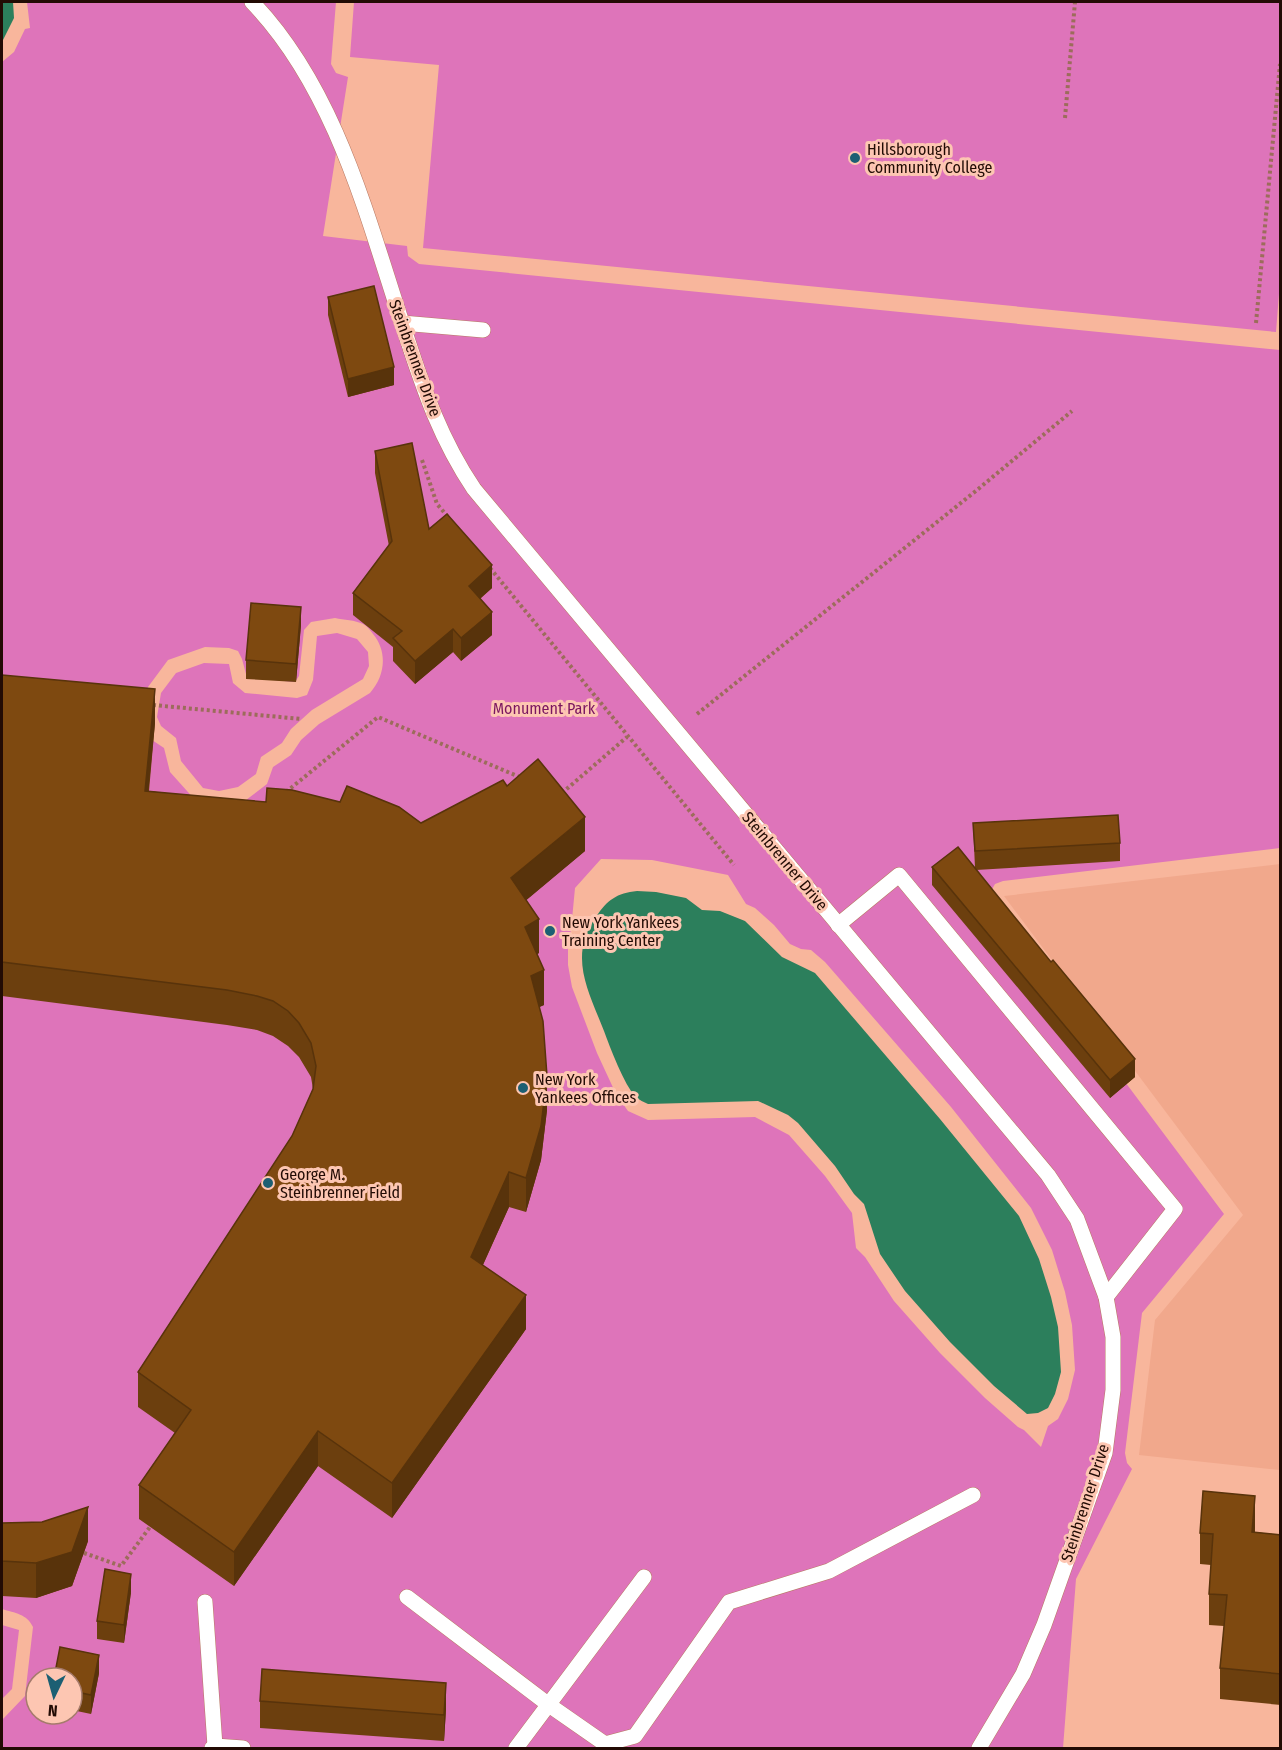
<svg xmlns="http://www.w3.org/2000/svg" width="1282" height="1750" viewBox="0 0 1282 1750" font-family="'Fira Sans Condensed',sans-serif">
<style>
.built{fill:#f1a88c}
.green{fill:#de74ba;fill-rule:evenodd}
.water{fill:#2c7f5c}
.lines{fill:none;stroke-linecap:round;stroke-linejoin:round}
.lane-casing{stroke:#b77962;stroke-width:16}
.path{stroke:#9c6c5b;stroke-width:4;stroke-dasharray:3 3;stroke-linecap:butt}
.lane{stroke:#fff;stroke-width:15}
.wall{fill:#6c3f0e}
.shaded-wall{fill:#58330b}
.building{fill:#7e4910;stroke:#58330b;stroke-width:1.5}
.poi-dot{fill:#1c5f73;stroke:#fdc6b2;stroke-width:2}
.labels{text-anchor:middle;dominant-baseline:central;stroke-width:6;stroke-linejoin:round;paint-order:stroke}
.poi-label{font-size:16px;fill:#220b04;stroke:#fdc6b2;text-anchor:start}
.street-label{font-size:16px;fill:#220b04;stroke:#fdc6b2}
.park-label{font-size:16px;fill:#7c1660;stroke:#fdc6b2}
</style>
<rect width="100%" height="100%" fill="#f8b69c"/>
<path class="built" d="M 1280,864 L 1280,1470 L 1139,1455 L 1155,1320 L 1243,1215 L 1004,896 Z"/>
<g class="green">
<path d="M 27,2 L 336,2 L 331,64 L 336,73 L 348,77 L 323,236 L 407,246 L 408,256 L 419,264 L 1280,350 L 1280,848 L 1003,881 L 995,884 L 990,893 L 994,907 L 1224,1214 L 1142,1313 L 1125,1453 L 1127,1463 L 1132,1469 L 1076,1579 L 1063,1748 L 2,1748 L 2,1720 L 25,1696 L 33,1627 C 27,1614 15,1613 2,1609 L 2,62 L 14,52 L 25,29 L 30,28 ZM 335,618 C 344,620 355,620 363,624 C 367,626 370,630 373,634 C 388,652 385,676 370,693 L 319,724 L 301,740 L 291,755 L 273,767 L 267,784 L 246,800 L 196,801 L 170,772 L 164,748 L 152,740 L 143,719 L 148,687 L 168,660 L 205,647 L 229,648 L 238,651 L 242,659 L 246,674 L 250,678 L 295,682 L 299,676 L 304,630 L 311,622 ZM 601,859 L 652,860 L 728,875 L 746,904 L 755,908 L 774,925 L 790,944 L 801,949 L 811,950 L 825,962 L 951,1107 L 1031,1208 L 1052,1250 L 1065,1292 L 1072,1325 L 1075,1370 L 1068,1399 L 1058,1419 L 1048,1426 L 1041,1447 L 1024,1430 L 1018,1427 L 985,1398 L 940,1353 L 894,1301 L 865,1257 L 856,1248 L 852,1213 L 825,1176 L 789,1135 L 755,1117 L 648,1120 L 628,1111 L 616,1094 L 597,1053 L 572,987 L 568,965 L 568,942 L 571,930 L 575,888 ZM 36,1678 L 72,1678 L 72,1714 L 36,1714 Z"/>
<path d="M 354,2 L 1280,2 L 1280,281 L 1276,332 L 423,248 L 439,65 L 350,57 Z"/>
<path d="M 337,633 L 357,639 L 368,652 L 369,666 L 363,679 L 312,710 L 291,729 L 282,743 L 261,757 L 256,774 L 238,787 L 219,791 L 203,788 L 181,761 L 176,738 L 161,726 L 157,717 L 161,693 L 176,673 L 204,663 L 229,664 L 233,683 L 245,693 L 297,698 L 307,695 L 313,680 L 317,636 Z"/>
<path d="M 2,1625 L 19,1630 L 12,1689 L 2,1699 Z"/>
</g>
<g class="water">
<path d="M 2,2 L 13,2 L 14,18 L 2,42 Z"/>
<path d="M 637,891 L 656,892 L 686,898 L 702,910 L 720,911 L 745,921 L 782,957 L 815,973 L 940,1119 L 1019,1216 L 1039,1259 L 1051,1297 L 1058,1327 L 1061,1372 L 1055,1394 L 1048,1408 L 1038,1413 L 1027,1414 L 994,1386 L 950,1342 L 905,1291 L 880,1254 L 864,1204 L 854,1194 L 835,1166 L 798,1123 L 788,1115 L 758,1101 L 648,1104 C 644,1102 639,1100 636,1097 C 624,1085 610,1047 604,1031 C 588,990 568,956 596,917 C 607,900 617,893 637,891 Z"/>
</g>
<g class="lines">
<defs>
<g id="lane">
<path d="M 252,2 C 337,90 368,221 406,335 C 424,391 441,440 474,489 L 1048,1175 L 1077,1219 L 1106,1297 L 1113,1337 L 1113,1390 L 1105,1453 L 1044,1625 L 1023,1674 L 979,1748"/>
<path d="M 402,323 L 483,330"/>
<path d="M 838,925 L 899,875 L 1175,1209 L 1106,1297"/>
<path d="M 407,1597 L 549,1705 L 605,1744 L 635,1736 L 729,1602 L 829,1571 L 973,1495"/>
<path d="M 205,1602 L 215,1746 L 217,1748"/>
<path d="M 212,1748 L 215,1746 L 243,1748"/>
<path d="M 516,1748 L 644,1577"/>
</g>
</defs>
<use href="#lane" class="lane-casing"/>
<g class="path">
<path d="M 1065,118 L 1075,2"/>
<path d="M 1256,323 L 1280,64"/>
<path d="M 422,460 L 437,504 L 449,518"/>
<path d="M 490,568 L 734,865"/>
<path d="M 153,705 L 301,719"/>
<path d="M 697,714 L 977,490 L 1072,411"/>
<path d="M 286,792 L 378,717 L 522,778"/>
<path d="M 562,793 L 627,737"/>
<path d="M 84,1553 L 121,1566 L 150,1527"/>
</g>
<use href="#lane" class="lane"/>
</g>
<g class="wall">
<path d="M 328,297 L 394,385 L 348,397 L 328,315 Z"/>
<path d="M 375,451 L 429,529 L 492,588 L 480,599 L 492,635 L 461,661 L 453,652 L 415,684 L 393,661 L 393,647 L 353,615 L 353,593 L 389,546 L 375,473 Z"/>
<path d="M 301,625 L 296,682 L 246,679 L 246,660 Z"/>
<path d="M 2,675 L 155,723 L 149,791 L 421,823 L 507,786 L 585,851 L 526,900 L 539,953 L 537,954 L 544,1005 L 539,1007 L 547,1110 L 541,1160 L 526,1212 L 509,1207 L 483,1265 L 526,1329 L 392,1518 L 318,1466 L 234,1586 L 139,1519 L 139,1485 L 175,1433 L 138,1407 L 138,1372 L 292,1136 L 313,1089 L 311,1077 L 299,1057 L 288,1046 L 273,1036 L 257,1030 L 227,1025 L 2,996 Z"/>
<path d="M 973,823 L 1120,843 L 1120,861 L 976,870 L 1135,1077 L 1110,1098 L 932,885 L 932,867 L 975,868 Z"/>
<path d="M 2,1523 L 88,1541 L 72,1586 L 36,1598 L 2,1596 Z"/>
<path d="M 1255,1527 L 1255,1532 L 1281,1535 L 1281,1705 L 1220,1699 L 1220,1668 L 1224,1626 L 1209,1625 L 1209,1594 L 1211,1565 L 1200,1564 L 1200,1533 Z"/>
<path d="M 131,1592 L 124,1643 L 97,1639 L 97,1621 Z"/>
<path d="M 99,1673 L 91,1714 L 72,1710 L 72,1678 Z"/>
<path d="M 260,1701 L 446,1709 L 444,1741 L 260,1728 Z"/>
</g>
<g class="shaded-wall">
<path d="M 394,367 L 394,385 L 348,397 L 348,379 Z"/>
<path d="M 492,565 L 492,588 L 469,608 L 469,586 Z"/>
<path d="M 301,607 L 301,625 L 296,682 L 296,664 Z"/>
<path d="M 492,612 L 492,635 L 461,661 L 461,638 Z"/>
<path d="M 453,629 L 453,652 L 415,684 L 415,661 Z"/>
<path d="M 155,689 L 155,723 L 145,825 L 145,791 Z"/>
<path d="M 585,817 L 585,851 L 511,913 L 511,878 Z"/>
<path d="M 539,919 L 539,953 L 525,961 L 525,927 Z"/>
<path d="M 544,970 L 544,1005 L 531,1011 L 531,976 Z"/>
<path d="M 1135,1059 L 1135,1077 L 1110,1098 L 1110,1080 Z"/>
<path d="M 547,1076 L 547,1110 L 541,1160 L 526,1212 L 526,1178 Z"/>
<path d="M 509,1172 L 509,1207 L 471,1291 L 471,1257 Z"/>
<path d="M 526,1295 L 526,1329 L 392,1518 L 392,1483 Z"/>
<path d="M 318,1431 L 318,1466 L 234,1586 L 234,1552 Z"/>
<path d="M 1255,1496 L 1255,1527 L 1252,1563 L 1252,1532 Z"/>
<path d="M 88,1507 L 88,1541 L 72,1586 L 36,1598 L 36,1563 Z"/>
<path d="M 131,1574 L 131,1592 L 124,1643 L 124,1625 Z"/>
<path d="M 99,1655 L 99,1673 L 91,1714 L 91,1695 Z"/>
<path d="M 446,1683 L 446,1709 L 444,1741 L 444,1715 Z"/>
</g>
<g class="building">
<path d="M 374,286 L 394,367 L 348,379 L 328,297 Z"/>
<path d="M 412,443 L 429,529 L 447,514 L 492,565 L 469,586 L 492,612 L 461,638 L 453,629 L 415,661 L 393,638 L 402,631 L 353,593 L 392,541 L 375,451 Z"/>
<path d="M 251,603 L 301,607 L 296,664 L 246,660 Z"/>
<path d="M 2,675 L 155,689 L 145,791 L 266,802 L 267,788 L 292,790 L 340,802 L 347,786 L 399,807 L 421,823 L 503,780 L 507,786 L 538,759 L 585,817 L 511,878 L 539,919 L 525,927 L 544,970 L 531,976 L 543,1021 L 547,1076 L 541,1126 L 526,1178 L 509,1172 L 471,1257 L 526,1295 L 392,1483 L 318,1431 L 234,1552 L 139,1485 L 191,1410 L 138,1372 L 292,1136 L 313,1089 L 316,1066 L 311,1043 L 299,1023 L 288,1011 L 273,1001 L 257,996 L 227,990 L 2,962 Z"/>
<path d="M 1118,815 L 1120,843 L 975,851 L 973,823 Z"/>
<path d="M 958,847 L 1051,962 L 1053,960 L 1135,1059 L 1110,1080 L 932,867 Z"/>
<path d="M 1203,1491 L 1255,1496 L 1252,1532 L 1281,1535 L 1281,1674 L 1220,1668 L 1227,1595 L 1209,1594 L 1213,1534 L 1200,1533 Z"/>
<path d="M 88,1507 L 72,1552 L 36,1563 L 2,1561 L 2,1523 L 42,1522 Z"/>
<path d="M 105,1569 L 131,1574 L 124,1625 L 97,1621 Z"/>
<path d="M 60,1647 L 99,1655 L 91,1695 L 72,1691 L 72,1678 L 54,1678 Z"/>
<path d="M 262,1669 L 446,1683 L 444,1715 L 260,1701 Z"/>
</g>
<g class="poi-dot">
<circle cx="855" cy="158" r="6"/>
<circle cx="550" cy="931" r="6"/>
<circle cx="523" cy="1088" r="6"/>
<circle cx="268" cy="1183" r="6"/>
</g>
<g class="labels">
<g class="poi-label">
<text x="867" y="149">Hillsborough<tspan x="867" dy="18">Community College</tspan></text>
<text x="562" y="922">New York Yankees<tspan x="562" dy="18">Training Center</tspan></text>
<text x="535" y="1079">New York<tspan x="535" dy="18">Yankees Offices</tspan></text>
<text x="280" y="1174">George M.<tspan x="280" dy="18">Steinbrenner Field</tspan></text>
</g>
<g class="street-label">
<text transform="translate(415 358) rotate(70)">Steinbrenner Drive</text>
<text transform="translate(785 861) rotate(50)">Steinbrenner Drive</text>
<text transform="translate(1085 1503) rotate(-72)">Steinbrenner Drive</text>
</g>
<g class="park-label">
<text x="544" y="708">Monument Park</text>
</g>
</g>
<rect width="1282" height="1750" fill="none" stroke="#220b04" stroke-width="6"/>
<g transform="translate(54 1696) rotate(185)"><circle r="28" fill="#fdc6b2" stroke="#a57b6c" stroke-width="1.5"/>
<path d="M0-4.5L10 22L0 15L-10 22Z" fill="#1c5f73"/>
<text y="-9" font-size="16" font-weight="bold" text-anchor="middle" fill="#220b04">N</text>
</g>
</svg>
